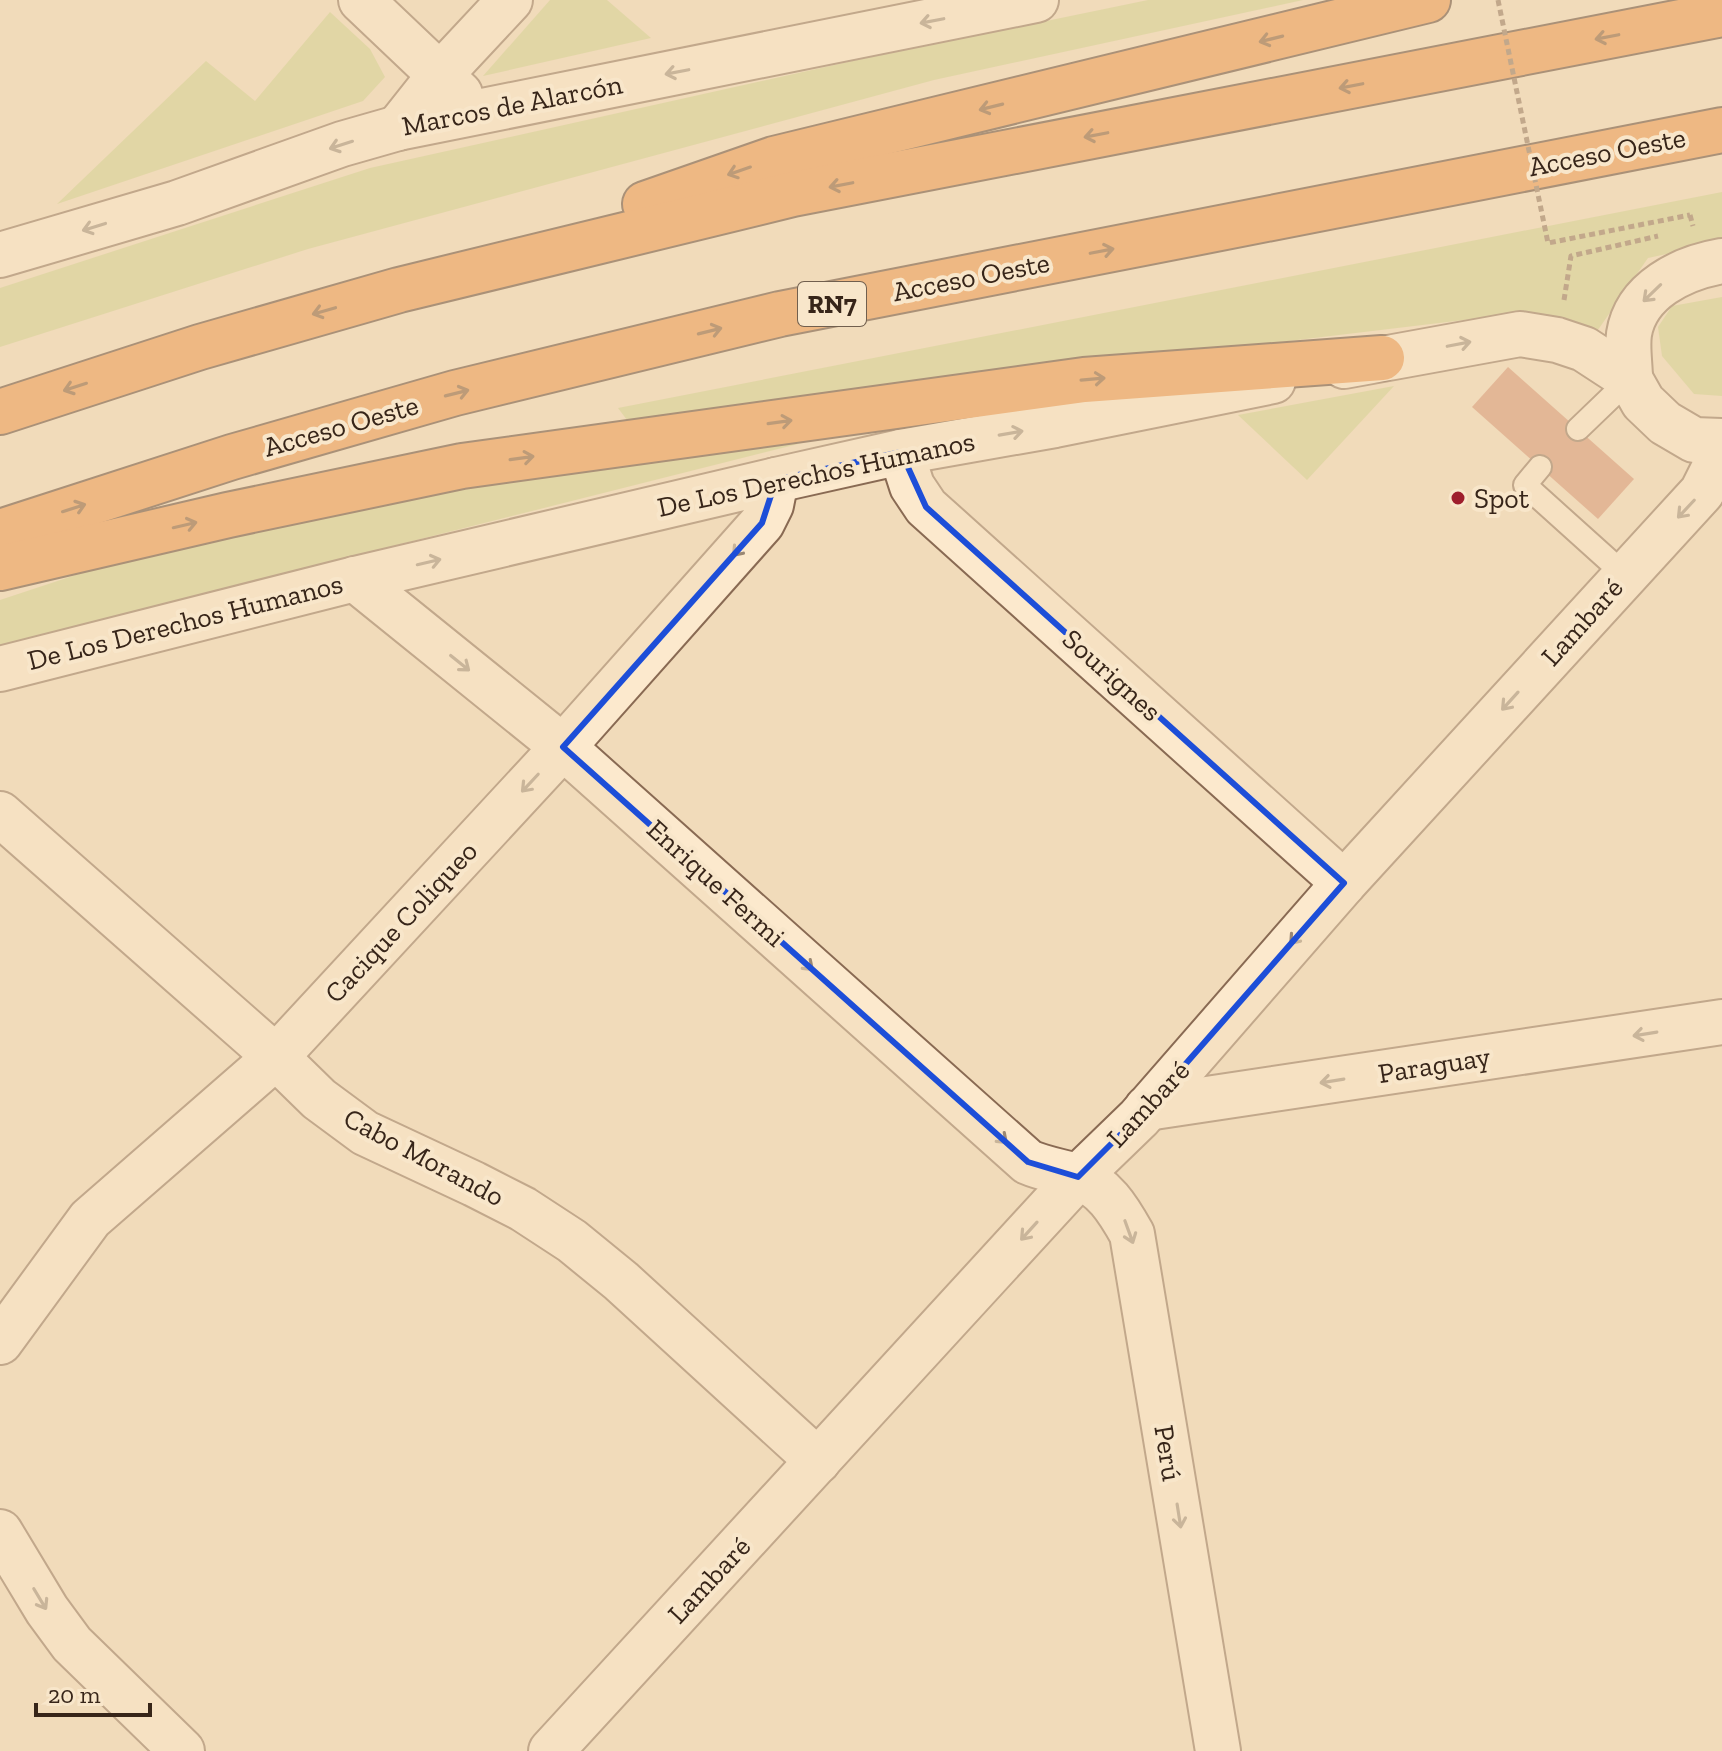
<svg xmlns="http://www.w3.org/2000/svg" width="1722" height="1751" viewBox="0 0 1722 1751" font-family="'Zilla Slab',serif">
<style>
.green{fill:#cfd08d}
.building{fill:#d38c6c}
.lines{fill:none;stroke-linecap:round;stroke-linejoin:round}
.service-casing{stroke:#896a53;stroke-width:26}
.minor-casing{stroke:#896a53;stroke-width:48}
.tertiary-casing{stroke:#896a53;stroke-width:48}
.motorway-casing{stroke:#563928;stroke-width:48}
.path{stroke:#896a53;stroke-width:5;stroke-dasharray:6 4;stroke-linecap:butt}
.service{stroke:#fce9cd;stroke-width:22}
.minor{stroke:#fce9cd;stroke-width:44}
.tertiary{stroke:#fce9cd;stroke-width:44}
.motorway{stroke:#eb8e41;stroke-width:44}
.path-bridge{stroke:#896a53;stroke-width:5;stroke-dasharray:6 4;stroke-linecap:butt}
.oneway{stroke:#9a8773}
.oneway2{stroke:#7f4f29}
.marked{fill:none;stroke:#1d4ed8;stroke-width:6;stroke-linejoin:round}
.poi-dot{fill:#9e1e2c;stroke:#f8e6ca;stroke-width:3}
.labels{text-anchor:middle;dominant-baseline:central;stroke-width:8;stroke-linejoin:round;paint-order:stroke}
.shield{fill:#f8e6ca;stroke:#715f4e;stroke-width:2}
.shield-label{font-size:26px;font-weight:bold;fill:#372519}
.street-label{font-size:28px;fill:#372519;stroke:#f8e6ca}
.poi-label{font-size:28px;fill:#372519;stroke:#f8e6ca;text-anchor:start}
</style>
<rect width="100%" height="100%" fill="#f1dbba"/>
<g class="green">
<path d="M 550,0 L 607,0 L 651,38 L 483,76 Z"/>
<path d="M 1148,0 L 1303,0 L 934,80 L 308,249 L 0,347 L 0,288 L 370,168 L 857,60 Z"/>
<path d="M 330,12 L 370,49 L 385,77 L 363,101 L 57,204 L 206,61 L 255,101 Z"/>
<path d="M 1722,192 L 1722,242 L 1648,258 L 1593,337 L 1506,315 L 627,420 L 618,408 Z"/>
<path d="M 1722,297 L 1722,396 L 1694,394 L 1662,356 L 1658,327 L 1672,306 Z"/>
<path d="M 1394,386 L 1307,480 L 1238,415 Z"/>
<path d="M 802,443 L 0,645 L 0,600 L 124,559 L 450,486 Z"/>
</g>
<path class="building" d="M 1508,367 L 1634,479 L 1598,519 L 1472,407 Z"/>
<g class="lines">
<defs>
<g id="service">
<path d="M 1578,429 L 1630,379"/>
<path d="M 1540,467 L 1525,485 L 1625,575"/>
</g>
<g id="minor">
<path d="M 361,0 L 460,94"/>
<path d="M 398,128 L 440,75 L 510,0"/>
<path d="M 901,452 L 912,486 L 926,507 L 1344,883"/>
<path d="M 355,579 L 563,747 L 1028,1162 C 1044,1169 1060,1171 1076,1176 C 1104,1186 1118,1209 1132,1234 L 1218,1751"/>
<path d="M 0,814 L 276,1057 L 319,1099 L 365,1133 L 474,1184 L 523,1209 L 572,1241 L 621,1281 L 818,1461"/>
<path d="M 1147,1108 L 1722,1022"/>
<path d="M 0,1342 L 90,1219 L 276,1057 L 563,747 L 762,523 L 771,505 L 776,480"/>
<path d="M 0,1532 L 47,1610 L 72,1644 L 182,1751"/>
</g>
<g id="tertiary">
<path d="M 0,255 L 177,203 L 342,144 L 398,128 L 1036,0"/>
<path d="M 1344,366 L 1520,334 L 1557,340 L 1584,349 L 1630,379 L 1643,402 L 1665,423 L 1694,440 L 1722,441"/>
<path d="M 1630,379 C 1630,365 1627,348 1629,334 C 1636,290 1682,268 1722,261"/>
<path d="M 0,669 L 355,579 L 776,480 L 901,452 L 1055,425 L 1273,381"/>
<path d="M 551,1751 L 1078,1177 L 1139,1118 L 1344,883 L 1702,492 L 1713,470 L 1721,441"/>
</g>
<g id="motorway">
<path d="M 645,204 L 774,159 L 1428,0"/>
<path d="M 0,412 L 200,347 L 399,290 L 793,194 L 1722,14"/>
<path d="M 0,532 L 232,457 L 455,393 L 780,314 L 1722,130"/>
<path d="M 0,568 L 228,515 L 462,466 L 1084,380 L 1382,358"/>
</g>
</defs>
<use href="#service" class="service-casing"/>
<use href="#minor" class="minor-casing"/>
<use href="#tertiary" class="tertiary-casing"/>
<use href="#motorway" class="motorway-casing"/>
<g class="path">
<path d="M 1690,215 L 1693,226"/>
<path d="M 1564,300 L 1571,256 L 1658,236"/>
</g>
<use href="#service" class="service"/>
<use href="#minor" class="minor"/>
<use href="#tertiary" class="tertiary"/>
<use href="#motorway" class="motorway"/>
<path class="path-bridge" d="M 1498,0 L 1548,243 L 1690,215"/>
</g>
<defs><path id="oneway-shaft" d="M-6 0H5M1.5-3L5.5 0L1.5 3" fill="none" stroke-width="1.6" stroke-linecap="round" stroke-linejoin="round" transform="scale(2)"/></defs>
<g class="oneway">
<use href="#oneway-shaft" transform="translate(932 21) rotate(169)"/>
<use href="#oneway-shaft" transform="translate(677 72) rotate(169)"/>
<use href="#oneway-shaft" transform="translate(341 145) rotate(162)"/>
<use href="#oneway-shaft" transform="translate(94 227) rotate(163)"/>
<use href="#oneway-shaft" transform="translate(1652 293) rotate(136)"/>
<use href="#oneway-shaft" transform="translate(1459 344) rotate(-11)"/>
<use href="#oneway-shaft" transform="translate(1011 433) rotate(-10)"/>
<use href="#oneway-shaft" transform="translate(1686 509) rotate(133)"/>
<use href="#oneway-shaft" transform="translate(741 547) rotate(132)"/>
<use href="#oneway-shaft" transform="translate(429 562) rotate(-13)"/>
<use href="#oneway-shaft" transform="translate(460 663) rotate(39)"/>
<use href="#oneway-shaft" transform="translate(1510 701) rotate(132)"/>
<use href="#oneway-shaft" transform="translate(530 783) rotate(133)"/>
<use href="#oneway-shaft" transform="translate(1298 935) rotate(131)"/>
<use href="#oneway-shaft" transform="translate(804 962) rotate(42)"/>
<use href="#oneway-shaft" transform="translate(1645 1034) rotate(171)"/>
<use href="#oneway-shaft" transform="translate(1332 1081) rotate(171)"/>
<use href="#oneway-shaft" transform="translate(998 1135) rotate(42)"/>
<use href="#oneway-shaft" transform="translate(1029 1231) rotate(132)"/>
<use href="#oneway-shaft" transform="translate(1129 1232) rotate(70)"/>
<use href="#oneway-shaft" transform="translate(1179 1516) rotate(81)"/>
<use href="#oneway-shaft" transform="translate(40 1599) rotate(59)"/>
</g>
<g class="oneway2">
<use href="#oneway-shaft" transform="translate(1607 37) rotate(169)"/>
<use href="#oneway-shaft" transform="translate(1271 39) rotate(166)"/>
<use href="#oneway-shaft" transform="translate(1351 86) rotate(169)"/>
<use href="#oneway-shaft" transform="translate(991 107) rotate(166)"/>
<use href="#oneway-shaft" transform="translate(1096 135) rotate(169)"/>
<use href="#oneway-shaft" transform="translate(739 171) rotate(161)"/>
<use href="#oneway-shaft" transform="translate(841 185) rotate(169)"/>
<use href="#oneway-shaft" transform="translate(1102 251) rotate(-11)"/>
<use href="#oneway-shaft" transform="translate(324 311) rotate(164)"/>
<use href="#oneway-shaft" transform="translate(710 331) rotate(-14)"/>
<use href="#oneway-shaft" transform="translate(1093 379) rotate(-5)"/>
<use href="#oneway-shaft" transform="translate(75 387) rotate(162)"/>
<use href="#oneway-shaft" transform="translate(457 393) rotate(-14)"/>
<use href="#oneway-shaft" transform="translate(780 422) rotate(-8)"/>
<use href="#oneway-shaft" transform="translate(522 458) rotate(-8)"/>
<use href="#oneway-shaft" transform="translate(74 508) rotate(-18)"/>
<use href="#oneway-shaft" transform="translate(185 525) rotate(-13)"/>
</g>
<path d="M0 0H1722V1751H0ZM 901,452 L 926,507 L 1344,883 L 1147,1108 L 1078,1177 L 1028,1162 L 563,747 L 762,523 L 776,480 Z" fill="#f1dbba" fill-opacity=".55" fill-rule="evenodd"/>
<path class="marked" d="M 901,452 L 926,507 L 1344,883 L 1147,1108 L 1078,1177 L 1028,1162 L 563,747 L 762,523 L 776,480 Z"/>
<circle class="poi-dot" cx="1458" cy="498" r="8"/>
<g class="labels">
<rect class="shield" x="798" y="282" width="68" height="44" rx="6"/>
<g class="shield-label">
<text x="832" y="304">RN7</text>
</g>
<g class="street-label">
<text transform="translate(512 105) rotate(-11)">Marcos de Alarcón</text>
<text transform="translate(1607 152) rotate(-11)">Acceso Oeste</text>
<text transform="translate(971 277) rotate(-11)">Acceso Oeste</text>
<text transform="translate(341 426) rotate(-16)">Acceso Oeste</text>
<text transform="translate(816 474) rotate(-12)">De Los Derechos Humanos</text>
<text transform="translate(185 622) rotate(-14)">De Los Derechos Humanos</text>
<text transform="translate(1582 622) rotate(-48)">Lambaré</text>
<text transform="translate(1112 675) rotate(42)">Sourignes</text>
<text transform="translate(716 883) rotate(42)">Enrique Fermi</text>
<text transform="translate(401 922) rotate(-47)">Cacique Coliqueo</text>
<text transform="translate(1434 1065) rotate(-9)">Paraguay</text>
<text transform="translate(1148 1104) rotate(-47)">Lambaré</text>
<text transform="translate(424 1157) rotate(28)">Cabo Morando</text>
<text transform="translate(1168 1453) rotate(81)">Perú</text>
<text transform="translate(709 1580) rotate(-47)">Lambaré</text>
</g>
<g class="poi-label">
<text x="1474" y="498">Spot</text>
</g>
</g>
<path d="M36 1703v12h114v-12" fill="none" stroke="#372519" stroke-width="4"/>
<text x="48" y="1703" font-size="24" fill="#372519" stroke="#f8e6ca" stroke-width="6" paint-order="stroke">20 m</text>
</svg>
